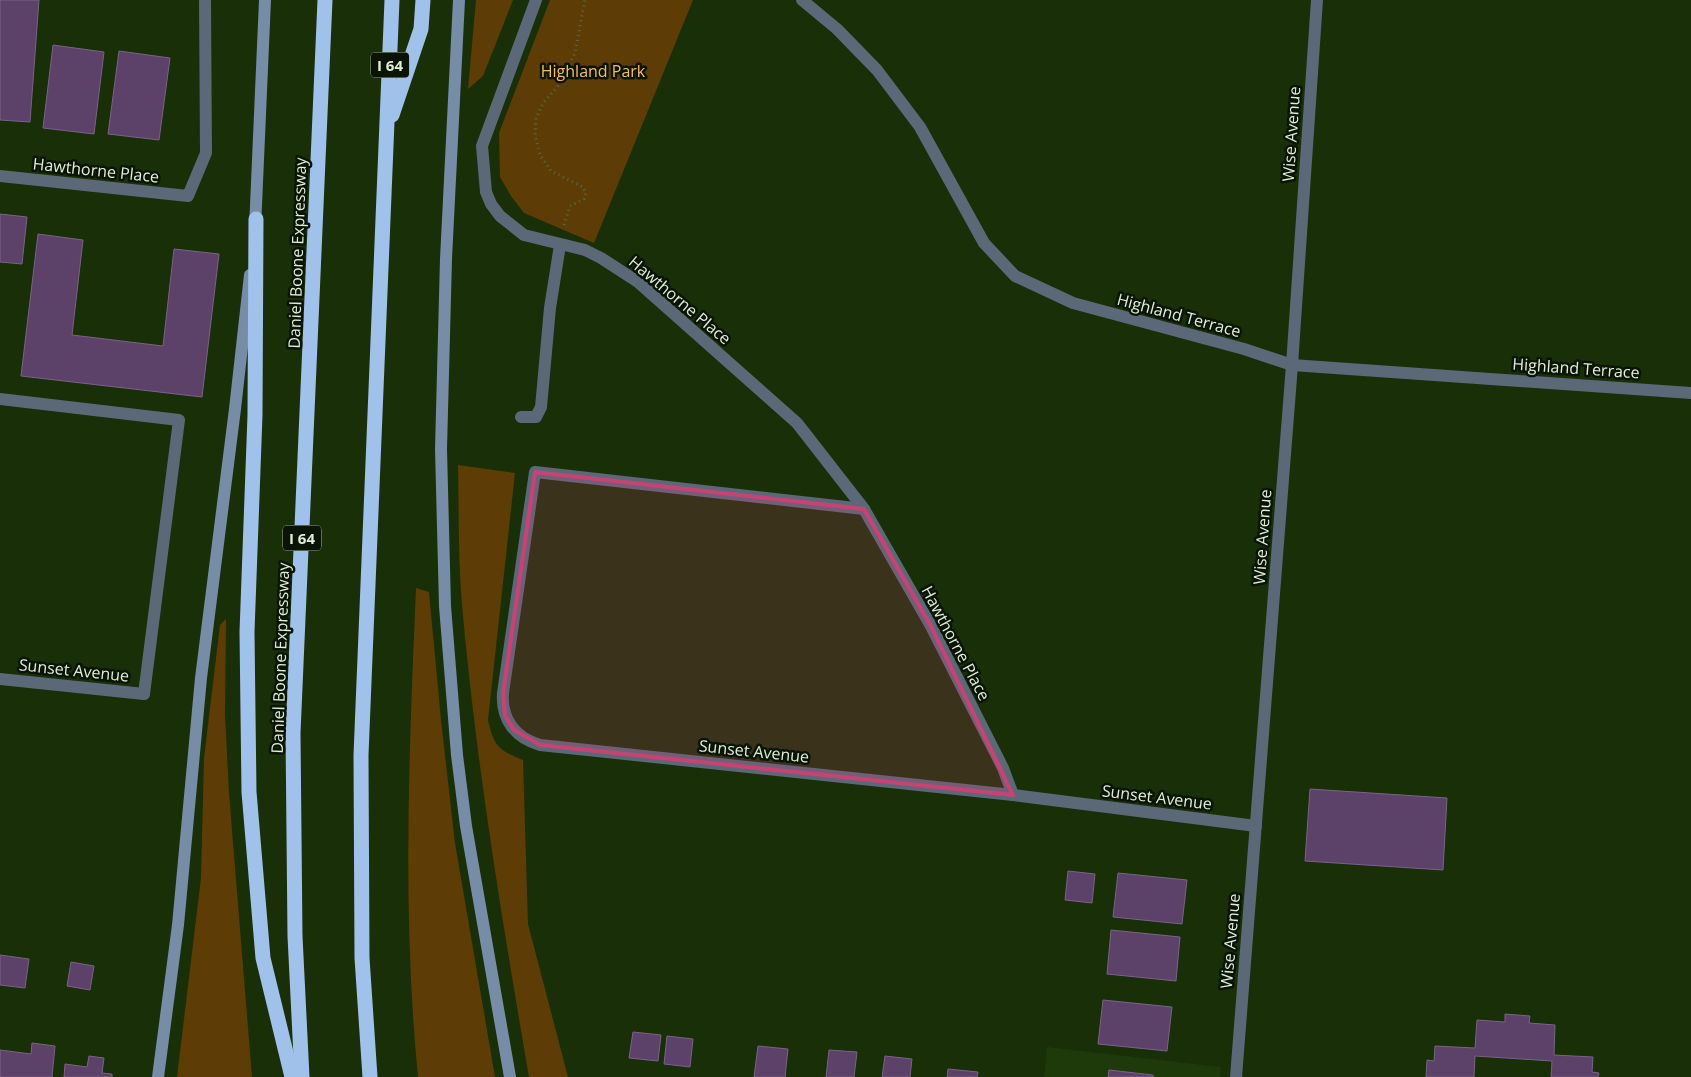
<svg xmlns="http://www.w3.org/2000/svg" width="1691" height="1077" viewBox="0 0 1691 1077" font-family="'Open Sans',sans-serif">
<style>
.built{fill:#1e390a}
.green{fill:#5d3d05}
.building{fill:#5c4268;stroke:#7c6189}
.lines{fill:none;stroke-linecap:round;stroke-linejoin:round}
.path{stroke:#576b49;stroke-width:3;stroke-dasharray:1 4;stroke-linecap:butt}
.lane{stroke:#5b6878;stroke-width:12}
.street{stroke:#5b6878;stroke-width:12}
.secondary{stroke:#778ca6;stroke-width:12}
.highway{stroke:#a0c1ea;stroke-width:15}
.marked{fill:#c84374;fill-opacity:0.2;stroke:#c84374;stroke-width:4;stroke-linejoin:round}
.labels{text-anchor:middle;dominant-baseline:central;stroke-width:5;stroke-linejoin:round;paint-order:stroke}
.shield{fill:#0a1405;stroke:#9fad98;stroke-width:1}
.shield-label{font-size:15px;font-weight:bold;fill:#dfeed7}
.park-label{font-size:16px;fill:#fcbd62;stroke:#0a1405}
.street-label{font-size:16px;fill:#dfeed7;stroke:#0a1405}
</style>
<rect width="100%" height="100%" fill="#182f07"/>
<path class="built" d="M 1047,1047 L 1221,1067 L 1220,1077 L 1044,1077 Z"/>
<g class="green">
<path d="M 476,0 L 513,0 L 483,76 L 468,89 Z"/>
<path d="M 550,0 L 693,0 L 594,243 L 524,213 L 511,196 L 500,177 L 499,133 Z"/>
<path d="M 458,465 L 515,473 L 488,720 C 494,746 498,750 523,760 L 528,924 L 568,1077 L 529,1077 C 502,920 476,763 462,605 C 458,559 459,511 458,465 Z"/>
<path d="M 416,588 L 429,592 L 441,720 L 455,843 L 495,1077 L 418,1077 C 402,915 409,751 416,588 Z"/>
<path d="M 226,619 L 225,715 L 229,793 L 252,1077 L 177,1077 L 201,878 L 204,758 L 220,625 Z"/>
</g>
<g class="building">
<path d="M 0,0 L 39,0 L 30,122 L 0,120 Z"/>
<path d="M 53,45 L 104,52 L 94,134 L 43,128 Z"/>
<path d="M 119,51 L 170,58 L 159,140 L 108,134 Z"/>
<path d="M 0,214 L 27,217 L 22,264 L 0,262 Z"/>
<path d="M 38,234 L 83,240 L 72,335 L 163,346 L 174,249 L 219,254 L 202,397 L 21,376 Z"/>
<path d="M 1310,789 L 1447,798 L 1443,870 L 1305,861 Z"/>
<path d="M 1068,871 L 1095,874 L 1092,903 L 1065,900 Z"/>
<path d="M 1118,873 L 1187,880 L 1182,924 L 1113,917 Z"/>
<path d="M 1111,930 L 1180,937 L 1176,981 L 1107,974 Z"/>
<path d="M 0,955 L 29,959 L 25,988 L 0,985 Z"/>
<path d="M 71,962 L 94,966 L 90,990 L 67,986 Z"/>
<path d="M 1103,1000 L 1172,1007 L 1167,1051 L 1098,1044 Z"/>
<path d="M 1505,1014 L 1530,1016 L 1529,1023 L 1555,1025 L 1554,1055 L 1593,1057 L 1592,1072 L 1599,1073 L 1598,1077 L 1551,1077 L 1552,1061 L 1475,1056 L 1474,1077 L 1426,1077 L 1427,1060 L 1434,1061 L 1435,1046 L 1475,1048 L 1477,1020 L 1505,1022 Z"/>
<path d="M 633,1032 L 661,1035 L 658,1061 L 629,1058 Z"/>
<path d="M 667,1036 L 693,1039 L 690,1067 L 664,1064 Z"/>
<path d="M 32,1043 L 55,1046 L 52,1077 L 0,1077 L 0,1050 L 31,1054 Z"/>
<path d="M 758,1046 L 788,1049 L 785,1077 L 754,1077 Z"/>
<path d="M 829,1050 L 857,1052 L 854,1077 L 826,1077 Z"/>
<path d="M 89,1056 L 104,1058 L 102,1073 L 112,1074 L 112,1077 L 64,1077 L 65,1064 L 87,1067 Z"/>
<path d="M 885,1056 L 912,1059 L 910,1077 L 882,1077 Z"/>
<path d="M 948,1069 L 978,1072 L 977,1077 L 947,1077 Z"/>
<path d="M 1109,1070 L 1153,1075 L 1153,1077 L 1108,1077 Z"/>
</g>
<g class="lines">
<path class="path" d="M 564,225 L 570,206 L 584,199 L 586,193 L 583,187 L 551,171 L 540,155 L 535,135 L 536,118 L 544,102 L 558,86 L 575,53 L 585,0"/>
<g class="lane">
<path d="M 0,399 L 179,420 L 144,694"/>
<path d="M 521,417 L 536,417 L 541,407 L 550,308 L 560,245"/>
</g>
<g class="street">
<path d="M 536,0 L 482,146 L 486,192 L 491,204 L 500,216 L 524,235 L 585,250 L 601,258 L 638,282 L 797,423 L 864,509 L 931,626 L 1003,768 L 1013,795"/>
<path d="M 802,0 L 837,29 L 877,70 L 920,127 L 984,243 L 1015,276 L 1073,303 L 1244,349 L 1292,365 L 1691,393"/>
<path d="M 0,176 L 188,196 L 206,153 L 205,0"/>
<path d="M 864,509 L 535,472 L 503,693 C 501,719 515,738 540,745 L 1013,795 L 1256,826"/>
<path d="M 0,679 L 144,694"/>
<path d="M 1236,1077 L 1292,365 L 1317,0"/>
</g>
<g class="secondary">
<path d="M 459,0 L 446,259 L 441,449 L 445,606 L 457,755 L 466,826 L 510,1077"/>
<path d="M 255,228 L 265,0"/>
<path d="M 158,1077 L 178,925 L 201,678 L 235,409 L 250,275"/>
</g>
<g class="highway">
<path d="M 392,115 L 421,29 L 423,0"/>
<path d="M 256,219 L 255,415 L 247,632 L 249,792 L 263,958 L 292,1077"/>
<path d="M 302,1077 L 295,936 L 293,733 L 325,0"/>
<path d="M 370,1077 L 362,958 L 361,755 L 392,0"/>
</g>
</g>
<path class="marked" d="M 535,472 L 864,509 L 931,626 L 1013,795 L 540,745 L 514,730 L 505,716 L 503,693 Z"/>
<g class="labels">
<g class="shield">
<rect x="371" y="52.5" width="38" height="25" rx="4"/>
<rect x="283" y="525.5" width="38" height="25" rx="4"/>
</g>
<g class="shield-label">
<text x="390" y="65">I 64</text>
<text x="302" y="538">I 64</text>
</g>
<g class="park-label">
<text x="593" y="71">Highland Park</text>
</g>
<g class="street-label">
<text transform="translate(1291 134) rotate(-86)">Wise Avenue</text>
<text transform="translate(96 170) rotate(6)">Hawthorne Place</text>
<text transform="translate(297 253) rotate(-88)">Daniel Boone Expressway</text>
<text transform="translate(680 300) rotate(40)">Hawthorne Place</text>
<text transform="translate(1179 315) rotate(15)">Highland Terrace</text>
<text transform="translate(1576 368) rotate(4)">Highland Terrace</text>
<text transform="translate(1262 537) rotate(-86)">Wise Avenue</text>
<text transform="translate(956 643) rotate(62)">Hawthorne Place</text>
<text transform="translate(280 658) rotate(-88)">Daniel Boone Expressway</text>
<text transform="translate(74 670) rotate(6)">Sunset Avenue</text>
<text transform="translate(754 751) rotate(6)">Sunset Avenue</text>
<text transform="translate(1157 797) rotate(7)">Sunset Avenue</text>
<text transform="translate(1230 941) rotate(-85)">Wise Avenue</text>
</g>
</g>
</svg>
